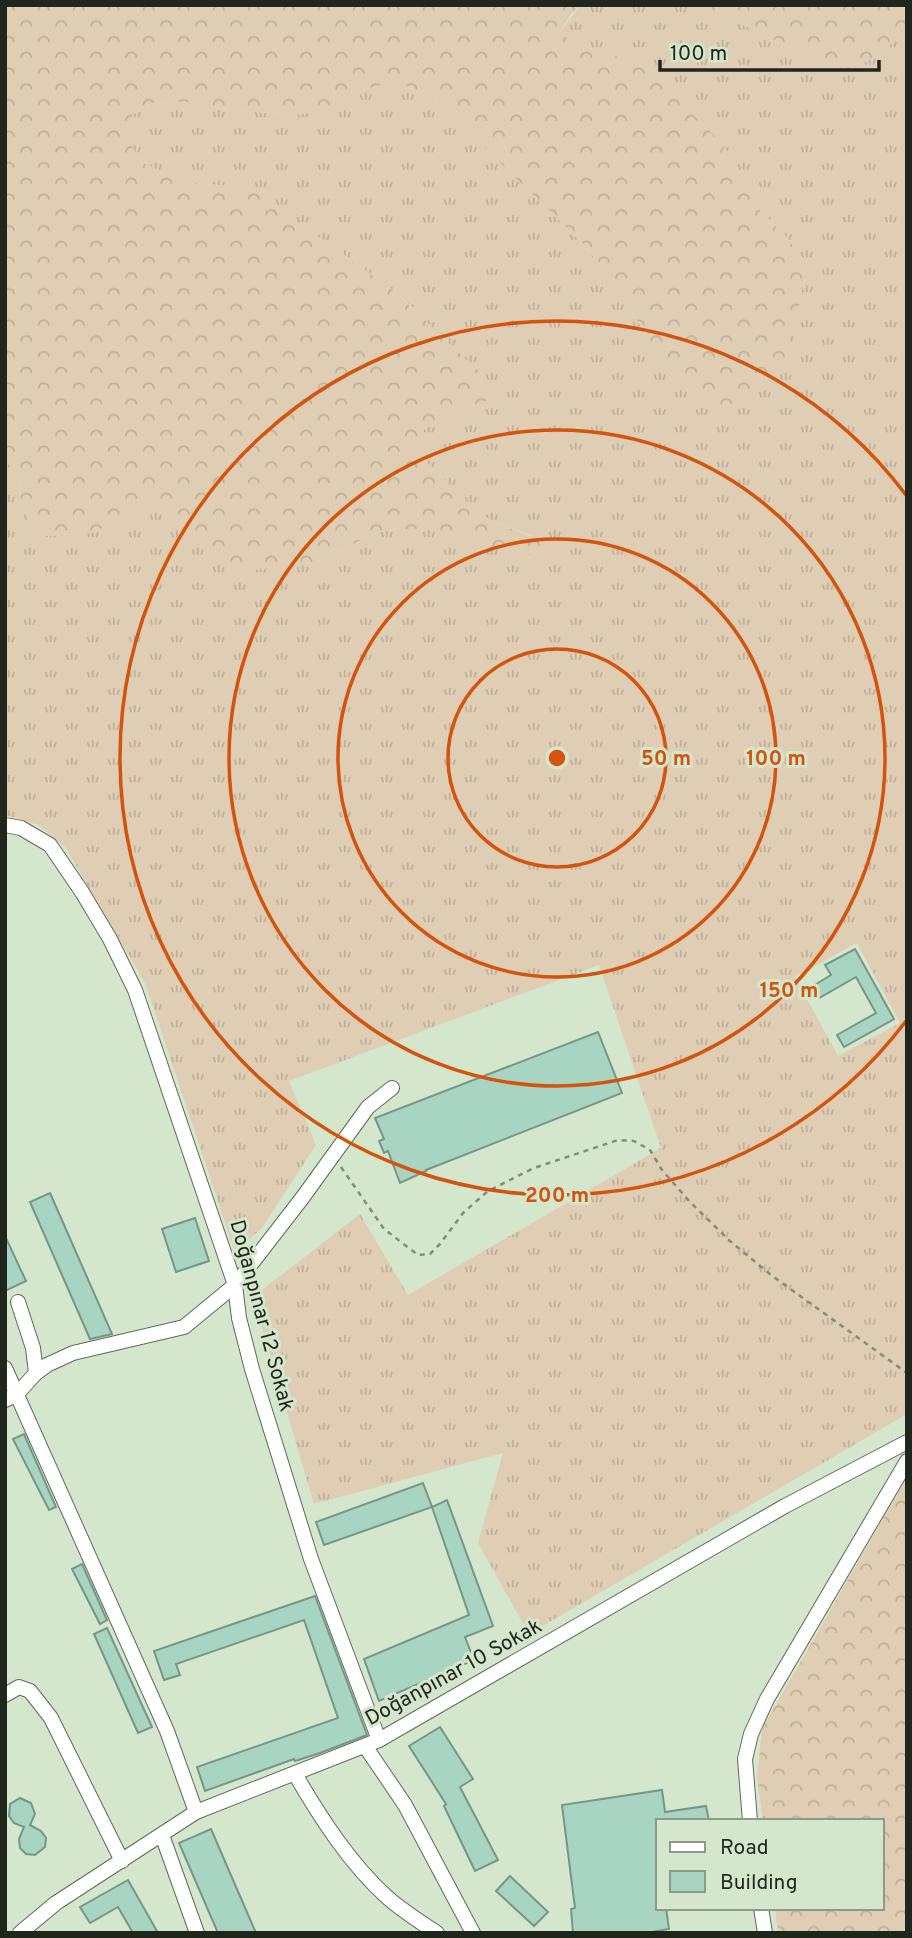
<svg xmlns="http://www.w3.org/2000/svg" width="912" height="1938" viewBox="0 0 912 1938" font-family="Overpass,sans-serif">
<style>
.grass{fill:url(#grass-tufts);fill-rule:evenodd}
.forest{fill:url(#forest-crowns)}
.building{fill:#a8d5c1;stroke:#779688;stroke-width:2}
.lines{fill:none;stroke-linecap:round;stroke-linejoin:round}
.minor-casing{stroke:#5c6c55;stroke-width:16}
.path{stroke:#818e7b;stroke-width:2.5;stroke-dasharray:5 5;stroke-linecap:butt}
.minor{stroke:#fff;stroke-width:14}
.ring{fill:none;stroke:#d4540e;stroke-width:3.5}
.labels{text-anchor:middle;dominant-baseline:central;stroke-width:6;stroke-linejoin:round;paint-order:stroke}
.street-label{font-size:21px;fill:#1f261c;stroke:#d4e7cc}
.centre{fill:#d4540e;stroke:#d4e7cc;stroke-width:3.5}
.ring-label{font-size:21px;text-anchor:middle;font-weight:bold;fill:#d4540e;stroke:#d4e7cc;stroke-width:6;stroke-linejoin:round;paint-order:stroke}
</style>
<defs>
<pattern id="grass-tufts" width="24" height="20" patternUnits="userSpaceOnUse" patternTransform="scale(1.75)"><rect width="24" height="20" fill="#dfcdb4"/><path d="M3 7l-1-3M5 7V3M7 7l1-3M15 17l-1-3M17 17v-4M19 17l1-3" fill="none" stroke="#bfb09a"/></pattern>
<pattern id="forest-crowns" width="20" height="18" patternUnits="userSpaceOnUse" patternTransform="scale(1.75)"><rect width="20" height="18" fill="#dfcdb4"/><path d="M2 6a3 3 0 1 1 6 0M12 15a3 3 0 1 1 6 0" fill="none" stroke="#bfb09a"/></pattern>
</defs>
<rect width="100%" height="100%" fill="#d4e7cc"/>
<path class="grass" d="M 581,5 L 703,5 L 817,61 L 835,74 L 895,40 L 907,28 L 907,1414 L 529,1634 L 478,1543 L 503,1453 L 314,1504 L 253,1297 L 360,1214 L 408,1295 L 661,1148 L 599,965 L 289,1081 L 316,1145 L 262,1228 L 235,1252 L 145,983 L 65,847 L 38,825 L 5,815 L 5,460 L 19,477 L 21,499 L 44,536 L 92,533 L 151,504 L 187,538 L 291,565 L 314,563 L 379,532 L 401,529 L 425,529 L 491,547 L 515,550 L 537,556 L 532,536 L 490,520 L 471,506 L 418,454 L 420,432 L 442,419 L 486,401 L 412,307 L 392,289 L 314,234 L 293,222 L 256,193 L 231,186 L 181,182 L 140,161 L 129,141 L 129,118 L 149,103 L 173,102 L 196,102 L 220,109 L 294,115 L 317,112 L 359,91 L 381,85 L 404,84 L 426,96 L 445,109 L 582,243 L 598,262 L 663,360 L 679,378 L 725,409 L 777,368 L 791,352 L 803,281 L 800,256 L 787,238 L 754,204 L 734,161 L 719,140 L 652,74 L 631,61 L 579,45 L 559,33 ZM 857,943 L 900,1023 L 838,1056 L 795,977 Z"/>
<g class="forest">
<path d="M 5,5 L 581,5 L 572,13 L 559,33 L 579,45 L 631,61 L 652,74 L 719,140 L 734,161 L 754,204 L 787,238 L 800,256 L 803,281 L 791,352 L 777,368 L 725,409 L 679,378 L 663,360 L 598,262 L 582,243 L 445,109 L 426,96 L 404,84 L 381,85 L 359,91 L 318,112 L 294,115 L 220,109 L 196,102 L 173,102 L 149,103 L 129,118 L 129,141 L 140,161 L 181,182 L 231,186 L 256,193 L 293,222 L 314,234 L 392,289 L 487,379 L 486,401 L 442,419 L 420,432 L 418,454 L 471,506 L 490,520 L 555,546 L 537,556 L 515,550 L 491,547 L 425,529 L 401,529 L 378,532 L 314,563 L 246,571 L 224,561 L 187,538 L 151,504 L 92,533 L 44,536 L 28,521 L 21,499 L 19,477 L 5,460 Z"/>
<path d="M 703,5 L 903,5 L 907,14 L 907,28 L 878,57 L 835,74 L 817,61 Z"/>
<path d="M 907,1477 L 907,1933 L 778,1933 L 775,1908 L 882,1908 L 882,1821 L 763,1821 L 757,1777 L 762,1729 Z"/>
</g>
<g class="building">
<path d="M 855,949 L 894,1019 L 844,1047 L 837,1035 L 876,1013 L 856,977 L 819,998 L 813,986 L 831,975 L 825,965 Z"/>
<path d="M 598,1032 L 622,1093 L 426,1170 L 426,1171 L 400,1183 L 388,1151 L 384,1153 L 379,1141 L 384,1139 L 375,1118 Z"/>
<path d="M 50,1193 L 112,1334 L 90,1339 L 30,1202 Z"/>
<path d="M 195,1218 L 209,1261 L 176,1272 L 162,1229 Z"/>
<path d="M 5,1236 L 26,1281 L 5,1291 Z"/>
<path d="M 24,1434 L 56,1507 L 49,1510 L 13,1439 Z"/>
<path d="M 423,1483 L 432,1507 L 324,1545 L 316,1522 Z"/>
<path d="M 447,1500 L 493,1626 L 465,1637 L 474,1660 L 379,1701 L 364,1659 L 469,1615 L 432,1507 Z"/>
<path d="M 82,1564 L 107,1620 L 100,1624 L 72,1569 Z"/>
<path d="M 315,1596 L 367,1735 L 320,1753 L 295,1761 L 294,1759 L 205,1791 L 197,1767 L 338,1718 L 304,1620 L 176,1664 L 180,1675 L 164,1680 L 154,1651 Z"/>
<path d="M 107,1628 L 152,1727 L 138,1733 L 94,1634 Z"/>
<path d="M 440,1727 L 473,1779 L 460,1787 L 498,1860 L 475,1871 L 444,1806 L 446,1804 L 409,1746 Z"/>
<path d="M 662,1790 L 665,1812 L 706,1806 L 709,1821 L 658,1821 L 658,1908 L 666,1908 L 669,1929 L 646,1933 L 573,1933 L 571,1909 L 575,1908 L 562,1805 Z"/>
<path d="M 20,1798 L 31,1803 L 35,1814 L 30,1825 L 41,1831 L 46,1838 L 45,1847 L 35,1855 L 26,1854 L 20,1848 L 19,1839 L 24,1827 L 14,1823 L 9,1816 L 10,1804 Z"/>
<path d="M 211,1829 L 256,1933 L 218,1933 L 179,1843 Z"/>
<path d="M 510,1876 L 548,1912 L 534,1926 L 496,1891 Z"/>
<path d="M 128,1880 L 158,1933 L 133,1933 L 118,1907 L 90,1923 L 80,1907 Z"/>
</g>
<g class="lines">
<defs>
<g id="minor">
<path d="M 5,825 L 21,828 L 50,845 L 82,892 L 110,939 L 135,990 L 235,1285 L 239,1318 L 252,1369 L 311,1559 L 379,1740"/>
<path d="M 18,1302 L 33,1348 L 36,1373"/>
<path d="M 5,1368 L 167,1731 L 196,1812"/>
<path d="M 5,1400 L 17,1394 L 36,1373 L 47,1365 L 73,1353 L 184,1327 L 235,1285 L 303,1197 L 368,1107 L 392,1088"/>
<path d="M 5,1695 L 19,1687 L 30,1691 L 51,1718 L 122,1861"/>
<path d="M 365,1746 L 405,1805 L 473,1933"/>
<path d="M 295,1774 C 320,1817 350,1864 388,1898 C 403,1911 420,1922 437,1933"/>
<path d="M 750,1821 L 745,1759 L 751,1734 L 767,1699 L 907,1461"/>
<path d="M 162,1835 L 197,1933"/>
<path d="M 761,1908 L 765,1933"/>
<path d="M 20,1933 L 56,1903 L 196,1812 L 379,1740 L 785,1506 L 907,1442"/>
</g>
</defs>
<use href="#minor" class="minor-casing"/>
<path class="path" d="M 341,1167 L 384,1229 L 418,1255 L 430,1254 L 440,1244 L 463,1213 L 488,1191 L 534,1168 L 618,1140 L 634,1141 L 650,1150 L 662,1170 L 690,1202 L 730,1241 L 771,1275 L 907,1373"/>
<use href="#minor" class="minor"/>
</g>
<g class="ring">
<circle cx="557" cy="758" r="109"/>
<circle cx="557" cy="758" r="219"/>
<circle cx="557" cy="758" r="328"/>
<path d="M906 1021A437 437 0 1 1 906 495"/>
</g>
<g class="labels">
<g class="street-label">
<text transform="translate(261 1316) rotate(75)">Doğanpınar 12 Sokak</text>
<text transform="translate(454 1673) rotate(-29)">Doğanpınar 10 Sokak</text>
</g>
</g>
<circle cx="557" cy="758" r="10" class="centre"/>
<g class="ring-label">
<text x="666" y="765">50 m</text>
<text x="776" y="765">100 m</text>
<text x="789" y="997">150 m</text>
<text x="557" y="1202">200 m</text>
</g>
<rect width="912" height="1938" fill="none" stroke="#1f261c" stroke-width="14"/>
<rect x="656" y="1819" width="228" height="91" fill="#d4e7cc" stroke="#8c9a86" stroke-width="2"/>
<rect x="670" y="1842" width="35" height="10" fill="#ffffff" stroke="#8c9a86" stroke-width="2"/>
<text x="720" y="1854" font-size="21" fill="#1f261c">Road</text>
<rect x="670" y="1871" width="35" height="21" fill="#a8d5c1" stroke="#8c9a86" stroke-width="2"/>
<text x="720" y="1889" font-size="21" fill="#1f261c">Building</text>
<path d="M660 60v10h219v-10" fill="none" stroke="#1f261c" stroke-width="3.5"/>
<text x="670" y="60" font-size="21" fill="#1f261c" stroke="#d4e7cc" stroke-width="5" paint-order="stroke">100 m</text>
</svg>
